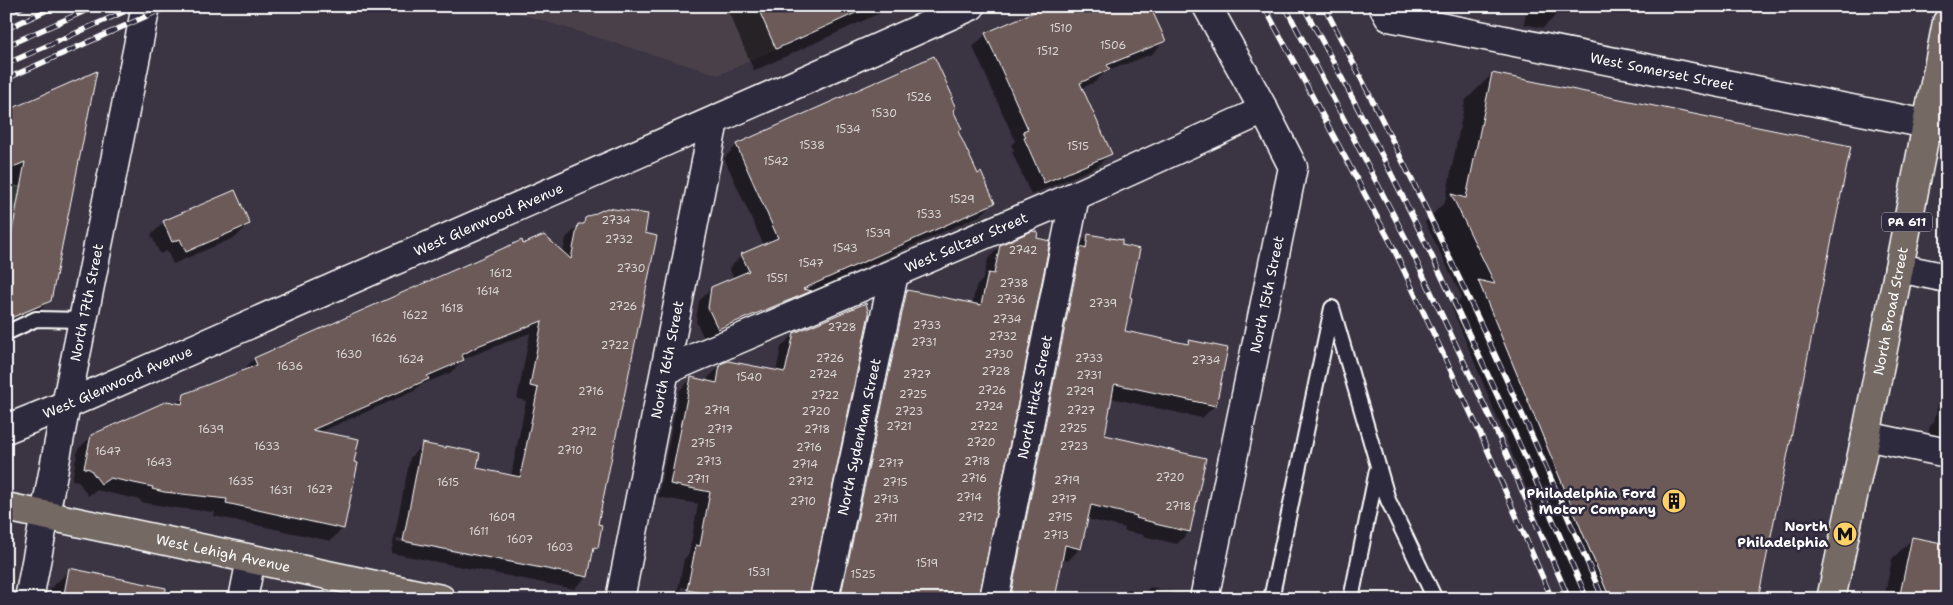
<svg xmlns="http://www.w3.org/2000/svg" width="1953" height="605" viewBox="0 0 1953 605" font-family="'Shantell Sans',sans-serif">
<style>
.built{fill:#4a3f4a}
.green{fill:#5d6a5f;stroke:#aeb4af}
.shadow{fill:#0007;fill-rule:evenodd}
.building{fill:#6c5a59;stroke:#fff}
.lines{fill:none;stroke-linecap:round;stroke-linejoin:round}
.service-casing{stroke:#fff;stroke-width:18}
.minor-casing{stroke:#fff;stroke-width:31}
.secondary-casing{stroke:#fff;stroke-width:31}
.primary-casing{stroke:#fff;stroke-width:31}
.service{stroke:#2f2a3d;stroke-width:14}
.minor{stroke:#2f2a3d;stroke-width:28}
.secondary{stroke:#2f2a3d;stroke-width:28}
.primary{stroke:#756964;stroke-width:28}
.rail-casing{stroke:#fff;stroke-width:5.5}
.rail{stroke:#2f2a3d;stroke-width:4;stroke-dasharray:11;stroke-linecap:butt}
.labels{text-anchor:middle;dominant-baseline:central;stroke-width:5;stroke-linejoin:round;paint-order:stroke}
.number-label{font-size:11px;fill:#dad6d6}
.shield{fill:#2f2a3d;stroke:#c1bfc5;stroke-width:1}
.shield-label{font-size:12px;font-weight:bold;fill:#fff}
.street-label{font-size:14px;fill:#fff;stroke:#2f2a3d}
.poi-label{font-size:14px;font-weight:bold;fill:#fff;stroke:#2f2a3d;text-anchor:end}
</style>
<rect width="100%" height="100%" fill="#3b3443"/>
<filter id="ink" filterUnits="userSpaceOnUse"><feTurbulence type="fractalNoise" baseFrequency=".02" numOctaves="2"/><feDisplacementMap in="SourceGraphic" scale="10" xChannelSelector="R" yChannelSelector="G"/><feConvolveMatrix kernelMatrix="1 2 1 2 8 2 1 2 1" color-interpolation-filters="sRGB"/></filter>
<g filter="url(#ink)">
<path class="built" d="M 495,6 L 871,6 L 719,75 Z"/>
<path class="green" d="M 6,185 L 20,187 L 13,223 L 6,224 Z"/>
<g class="shadow">
<path d="M 726,6 L 895,6 L 754,71 Z"/>
<path d="M 1527,6 L 1557,6 L 1555,16 L 1543,28 L 1524,24 Z"/>
<path d="M 986,34 L 1164,41 L 1152,54 L 1105,72 L 1095,82 L 1082,88 L 1110,153 L 1098,166 L 1031,195 L 1012,152 L 1014,150 L 1011,145 L 1015,141 L 973,47 Z"/>
<path d="M 95,73 L 50,300 L 27,323 L 6,332 L 6,321 L 32,310 L 32,308 L 6,319 L 6,112 Z"/>
<path d="M 1492,74 L 1756,599 L 1572,599 L 1452,308 L 1462,297 L 1425,222 L 1445,202 L 1465,101 Z"/>
<path d="M 950,98 L 952,110 L 961,129 L 957,133 L 977,175 L 994,202 L 981,215 L 809,292 L 798,303 L 705,341 L 696,321 L 699,301 L 712,288 L 734,279 L 729,268 L 742,255 L 764,246 L 724,158 L 737,145 Z"/>
<path d="M 586,219 L 597,547 L 591,552 L 587,576 L 574,589 L 391,553 L 410,458 L 422,445 L 476,469 L 511,476 L 526,401 L 517,399 L 530,333 L 466,358 L 450,373 L 420,385 L 414,391 L 320,432 L 353,463 L 343,528 L 330,541 L 214,516 L 215,512 L 175,508 L 140,502 L 141,500 L 96,490 L 88,496 L 78,481 L 72,480 L 78,449 L 92,436 L 176,404 L 185,395 L 242,371 L 254,359 L 523,246 L 563,253 L 566,238 ZM 397,538 L 579,574 L 579,576 L 396,541 Z"/>
<path d="M 164,222 L 249,224 L 236,237 L 173,264 L 167,251 L 160,254 L 151,235 Z"/>
<path d="M 1089,235 L 1128,298 L 1124,332 L 1186,345 L 1189,341 L 1215,405 L 1202,418 L 1111,398 L 1103,436 L 1189,532 L 1177,544 L 1143,536 L 1143,535 L 1124,531 L 1125,528 L 1087,519 L 1080,548 L 1068,561 L 1061,559 L 1054,596 L 1072,599 L 1001,599 L 1076,248 Z"/>
<path d="M 1000,246 L 978,599 L 831,599 L 894,304 L 907,291 L 972,304 L 976,287 L 983,279 L 988,259 Z"/>
<path d="M 794,334 L 741,599 L 681,587 L 681,590 L 728,599 L 676,599 L 684,559 L 689,554 L 698,504 L 658,497 L 679,391 L 692,378 L 707,382 L 708,378 L 721,365 L 776,372 L 781,347 Z"/>
<path d="M 1947,378 L 1947,452 L 1925,447 L 1930,426 L 1934,422 L 1943,382 Z"/>
<path d="M 1912,539 L 1947,599 L 1884,599 L 1892,559 Z"/>
<path d="M 70,570 L 211,599 L 47,599 L 48,591 Z"/>
<path d="M 1150,587 L 1172,591 L 1171,599 L 1104,599 L 1109,593 L 1122,596 L 1128,589 L 1145,592 Z"/>
</g>
<g class="building">
<path d="M 757,6 L 871,6 L 776,49 Z"/>
<path d="M 1048,6 L 1150,6 L 1166,41 L 1107,65 L 1110,69 L 1080,83 L 1112,154 L 1044,183 L 1024,138 L 1026,137 L 1023,131 L 1028,129 L 985,33 Z"/>
<path d="M 934,56 L 953,97 L 951,98 L 956,108 L 953,110 L 962,129 L 958,131 L 978,174 L 981,172 L 995,203 L 803,289 L 812,291 L 718,329 L 708,308 L 711,287 L 749,271 L 741,254 L 778,238 L 736,144 Z"/>
<path d="M 97,71 L 51,301 L 6,320 L 6,264 L 25,162 L 6,170 L 6,111 Z"/>
<path d="M 1492,73 L 1851,146 L 1758,599 L 1610,599 L 1478,280 L 1495,284 L 1451,194 L 1466,198 Z"/>
<path d="M 235,190 L 250,224 L 186,252 L 180,239 L 172,242 L 163,221 Z"/>
<path d="M 607,208 L 648,214 L 645,233 L 657,236 L 598,524 L 602,525 L 598,548 L 594,547 L 588,577 L 403,541 L 422,443 L 446,448 L 446,446 L 480,453 L 477,468 L 520,477 L 538,388 L 530,386 L 542,321 L 480,345 L 462,355 L 464,360 L 427,376 L 429,379 L 312,430 L 359,439 L 354,462 L 358,463 L 344,529 L 226,503 L 227,499 L 164,492 L 152,489 L 153,487 L 110,478 L 101,484 L 90,469 L 84,468 L 91,435 L 167,401 L 182,404 L 184,394 L 257,365 L 254,358 L 522,240 L 523,244 L 544,235 L 571,259 L 578,224 L 584,224 L 585,218 Z"/>
<path d="M 1032,231 L 1038,232 L 1037,238 L 1050,241 L 979,599 L 840,599 L 907,290 L 981,305 L 988,273 L 994,274 L 1000,245 Z"/>
<path d="M 1088,234 L 1122,240 L 1122,245 L 1140,249 L 1130,297 L 1132,298 L 1125,331 L 1188,344 L 1189,340 L 1228,348 L 1216,406 L 1115,384 L 1114,386 L 1105,435 L 1206,458 L 1190,532 L 1155,524 L 1155,523 L 1136,518 L 1137,516 L 1091,505 L 1081,549 L 1065,545 L 1055,599 L 1010,599 L 1081,247 L 1086,249 Z"/>
<path d="M 866,303 L 869,314 L 809,599 L 735,599 L 687,590 L 696,545 L 700,546 L 710,492 L 670,484 L 691,377 L 717,383 L 720,364 L 728,361 L 785,372 L 794,333 Z"/>
<path d="M 1912,537 L 1947,544 L 1947,599 L 1899,599 Z"/>
<path d="M 69,568 L 166,588 L 165,599 L 63,599 Z"/>
</g>
<g class="lines">
<defs>
<g id="service">
<path d="M 6,333 L 36,319 L 83,320"/>
<path d="M 1271,599 L 1332,308 L 1388,500 L 1435,599"/>
<path d="M 1351,599 L 1377,470"/>
</g>
<g id="minor">
<path id="s1" d="M 1383,6 L 1389,17 L 1947,128"/>
<path d="M 1899,268 L 1947,278"/>
<path id="s2" d="M 666,370 L 1075,196 L 1264,110"/>
<path d="M 1866,436 L 1947,453"/>
<path id="s3" d="M 29,599 L 66,405 L 146,6"/>
<path d="M 243,599 L 251,559"/>
<path id="s4" d="M 620,599 L 714,121"/>
<path id="s5" d="M 824,599 L 894,274"/>
<path id="s6" d="M 994,599 L 1075,196"/>
<path id="s7" d="M 1204,599 L 1293,167 L 1264,110 L 1207,6"/>
</g>
<g id="secondary">
<path id="s8" d="M 6,429 L 66,405 L 767,97 L 971,6"/>
</g>
<g id="primary">
<path id="s9" d="M 6,507 L 441,599"/>
<path id="s10" d="M 1831,599 L 1866,436 L 1947,22"/>
</g>
</defs>
<use href="#service" class="service-casing"/>
<use href="#minor" class="minor-casing"/>
<use href="#secondary" class="secondary-casing"/>
<use href="#primary" class="primary-casing"/>
<use href="#service" class="service"/>
<use href="#minor" class="minor"/>
<use href="#secondary" class="secondary"/>
<use href="#primary" class="primary"/>
<defs>
<g id="rail">
<path d="M 1264,6 L 1392,245 L 1481,435 L 1552,599"/>
<path d="M 1285,6 L 1406,239 L 1495,428 L 1569,599"/>
<path d="M 1303,6 C 1409,198 1501,397 1587,599"/>
<path d="M 1324,6 C 1425,200 1518,398 1603,599"/>
<path d="M 6,14 L 24,6"/>
<path d="M 6,29 L 56,6"/>
<path d="M 6,46 L 96,6"/>
<path d="M 6,64 L 137,6"/>
<path d="M 6,79 L 169,6"/>
</g>
</defs>
<use href="#rail" class="rail-casing"/>
<use href="#rail" class="rail"/>
</g>
</g>
<defs>
<symbol id="building-disc" viewBox="-11 -11 22 22"><circle r="9.5" fill="#ffd166" stroke="#2f2a3d"/><path d="M-4-6H4V6H1V3H-1V6H-4ZM-2.5-4.3h1.7v1.8h-1.7ZM.8-4.3h1.7v1.8H.8ZM-2.5-1h1.7V.8h-1.7ZM.8-1h1.7V.8H.8Z" fill="#111"/></symbol>
<symbol id="metro-disc" viewBox="-11 -11 22 22"><circle r="9.5" fill="#ffd166" stroke="#2f2a3d"/><path d="M-5.5 5V-5H-3L0 0L3-5H5.5V5H3V-.5L0 4L-3-.5V5Z" fill="#111"/></symbol>
</defs>
<g fill-rule="evenodd">
<use href="#building-disc" x="1660" y="487" width="28" height="28"/>
<use href="#metro-disc" x="1831" y="520" width="28" height="28"/>
</g>
<g class="labels">
<g class="number-label">
<text x="1061" y="28">1510</text>
<text x="1113" y="45">1506</text>
<text x="1048" y="51">1512</text>
<text x="919" y="97">1526</text>
<text x="884" y="113">1530</text>
<text x="848" y="129">1534</text>
<text x="812" y="145">1538</text>
<text x="1078" y="146">1515</text>
<text x="776" y="161">1542</text>
<text x="962" y="199">1529</text>
<text x="929" y="214">1533</text>
<text x="616" y="220">2734</text>
<text x="878" y="233">1539</text>
<text x="619" y="239">2732</text>
<text x="845" y="248">1543</text>
<text x="1023" y="250">2742</text>
<text x="811" y="263">1547</text>
<text x="631" y="268">2730</text>
<text x="501" y="273">1612</text>
<text x="777" y="278">1551</text>
<text x="1014" y="283">2738</text>
<text x="488" y="291">1614</text>
<text x="1011" y="299">2736</text>
<text x="1103" y="303">2739</text>
<text x="623" y="306">2726</text>
<text x="452" y="308">1618</text>
<text x="415" y="315">1622</text>
<text x="1007" y="319">2734</text>
<text x="927" y="325">2733</text>
<text x="842" y="327">2728</text>
<text x="1003" y="336">2732</text>
<text x="384" y="338">1626</text>
<text x="924" y="342">2731</text>
<text x="615" y="345">2722</text>
<text x="349" y="354">1630</text>
<text x="999" y="354">2730</text>
<text x="830" y="358">2726</text>
<text x="1089" y="358">2733</text>
<text x="411" y="359">1624</text>
<text x="1206" y="360">2734</text>
<text x="290" y="366">1636</text>
<text x="996" y="371">2728</text>
<text x="823" y="374">2724</text>
<text x="917" y="374">2727</text>
<text x="1089" y="375">2731</text>
<text x="749" y="377">1540</text>
<text x="992" y="390">2726</text>
<text x="591" y="391">2716</text>
<text x="1080" y="391">2729</text>
<text x="913" y="394">2725</text>
<text x="825" y="395">2722</text>
<text x="989" y="406">2724</text>
<text x="717" y="410">2719</text>
<text x="1081" y="410">2727</text>
<text x="816" y="411">2720</text>
<text x="909" y="411">2723</text>
<text x="899" y="426">2721</text>
<text x="984" y="426">2722</text>
<text x="1073" y="428">2725</text>
<text x="211" y="429">1639</text>
<text x="720" y="429">2717</text>
<text x="817" y="429">2718</text>
<text x="584" y="431">2712</text>
<text x="981" y="442">2720</text>
<text x="703" y="443">2715</text>
<text x="267" y="446">1633</text>
<text x="1074" y="446">2723</text>
<text x="809" y="447">2716</text>
<text x="570" y="450">2710</text>
<text x="108" y="451">1647</text>
<text x="709" y="461">2713</text>
<text x="977" y="461">2718</text>
<text x="159" y="462">1643</text>
<text x="891" y="463">2717</text>
<text x="805" y="464">2714</text>
<text x="1170" y="477">2720</text>
<text x="974" y="478">2716</text>
<text x="698" y="479">2711</text>
<text x="1067" y="480">2719</text>
<text x="241" y="481">1635</text>
<text x="801" y="481">2712</text>
<text x="448" y="482">1615</text>
<text x="895" y="482">2715</text>
<text x="320" y="489">1627</text>
<text x="281" y="490">1631</text>
<text x="969" y="497">2714</text>
<text x="886" y="499">2713</text>
<text x="1064" y="499">2717</text>
<text x="803" y="501">2710</text>
<text x="1178" y="506">2718</text>
<text x="502" y="517">1609</text>
<text x="971" y="517">2712</text>
<text x="1060" y="517">2715</text>
<text x="886" y="518">2711</text>
<text x="479" y="531">1611</text>
<text x="1056" y="535">2713</text>
<text x="520" y="539">1607</text>
<text x="560" y="547">1603</text>
<text x="927" y="563">1519</text>
<text x="759" y="572">1531</text>
<text x="863" y="574">1525</text>
</g>
<rect class="shield" x="1882" y="212.5" width="50" height="19" rx="4"/>
<g class="shield-label">
<text x="1907" y="222">PA 611</text>
</g>
<g class="street-label">
<text stroke="none"><textPath href="#s1" startOffset="291">West Somerset Street</textPath></text>
<text stroke="none"><textPath href="#s8" startOffset="526">West Glenwood Avenue</textPath></text>
<text stroke="none"><textPath href="#s2" startOffset="326">West Seltzer Street</textPath></text>
<text stroke="none"><textPath href="#s7" startOffset="311">North 15th Street</textPath></text>
<text stroke="none"><textPath href="#s3" startOffset="302">North 17th Street</textPath></text>
<text stroke="none"><textPath href="#s10" startOffset="294">North Broad Street</textPath></text>
<text stroke="none"><textPath href="#s4" startOffset="244">North 16th Street</textPath></text>
<text stroke="none"><textPath href="#s8" startOffset="121">West Glenwood Avenue</textPath></text>
<text stroke="none"><textPath href="#s6" startOffset="206">North Hicks Street</textPath></text>
<text stroke="none"><textPath href="#s5" startOffset="166">North Sydenham Street</textPath></text>
<text stroke="none"><textPath href="#s9" startOffset="222">West Lehigh Avenue</textPath></text>
</g>
<g class="poi-label">
<text x="1656" y="493">Philadelphia Ford<tspan x="1656" dy="16">Motor Company</tspan></text>
<text x="1828" y="526">North<tspan x="1828" dy="16">Philadelphia</tspan></text>
</g>
</g>
<rect width="1953" height="605" fill="none" stroke="#2f2a3d" stroke-width="25"/>
<rect x="12" y="12" width="1928" height="580" fill="none" stroke="#fff" stroke-width="2" filter="url(#ink)"/>
</svg>
